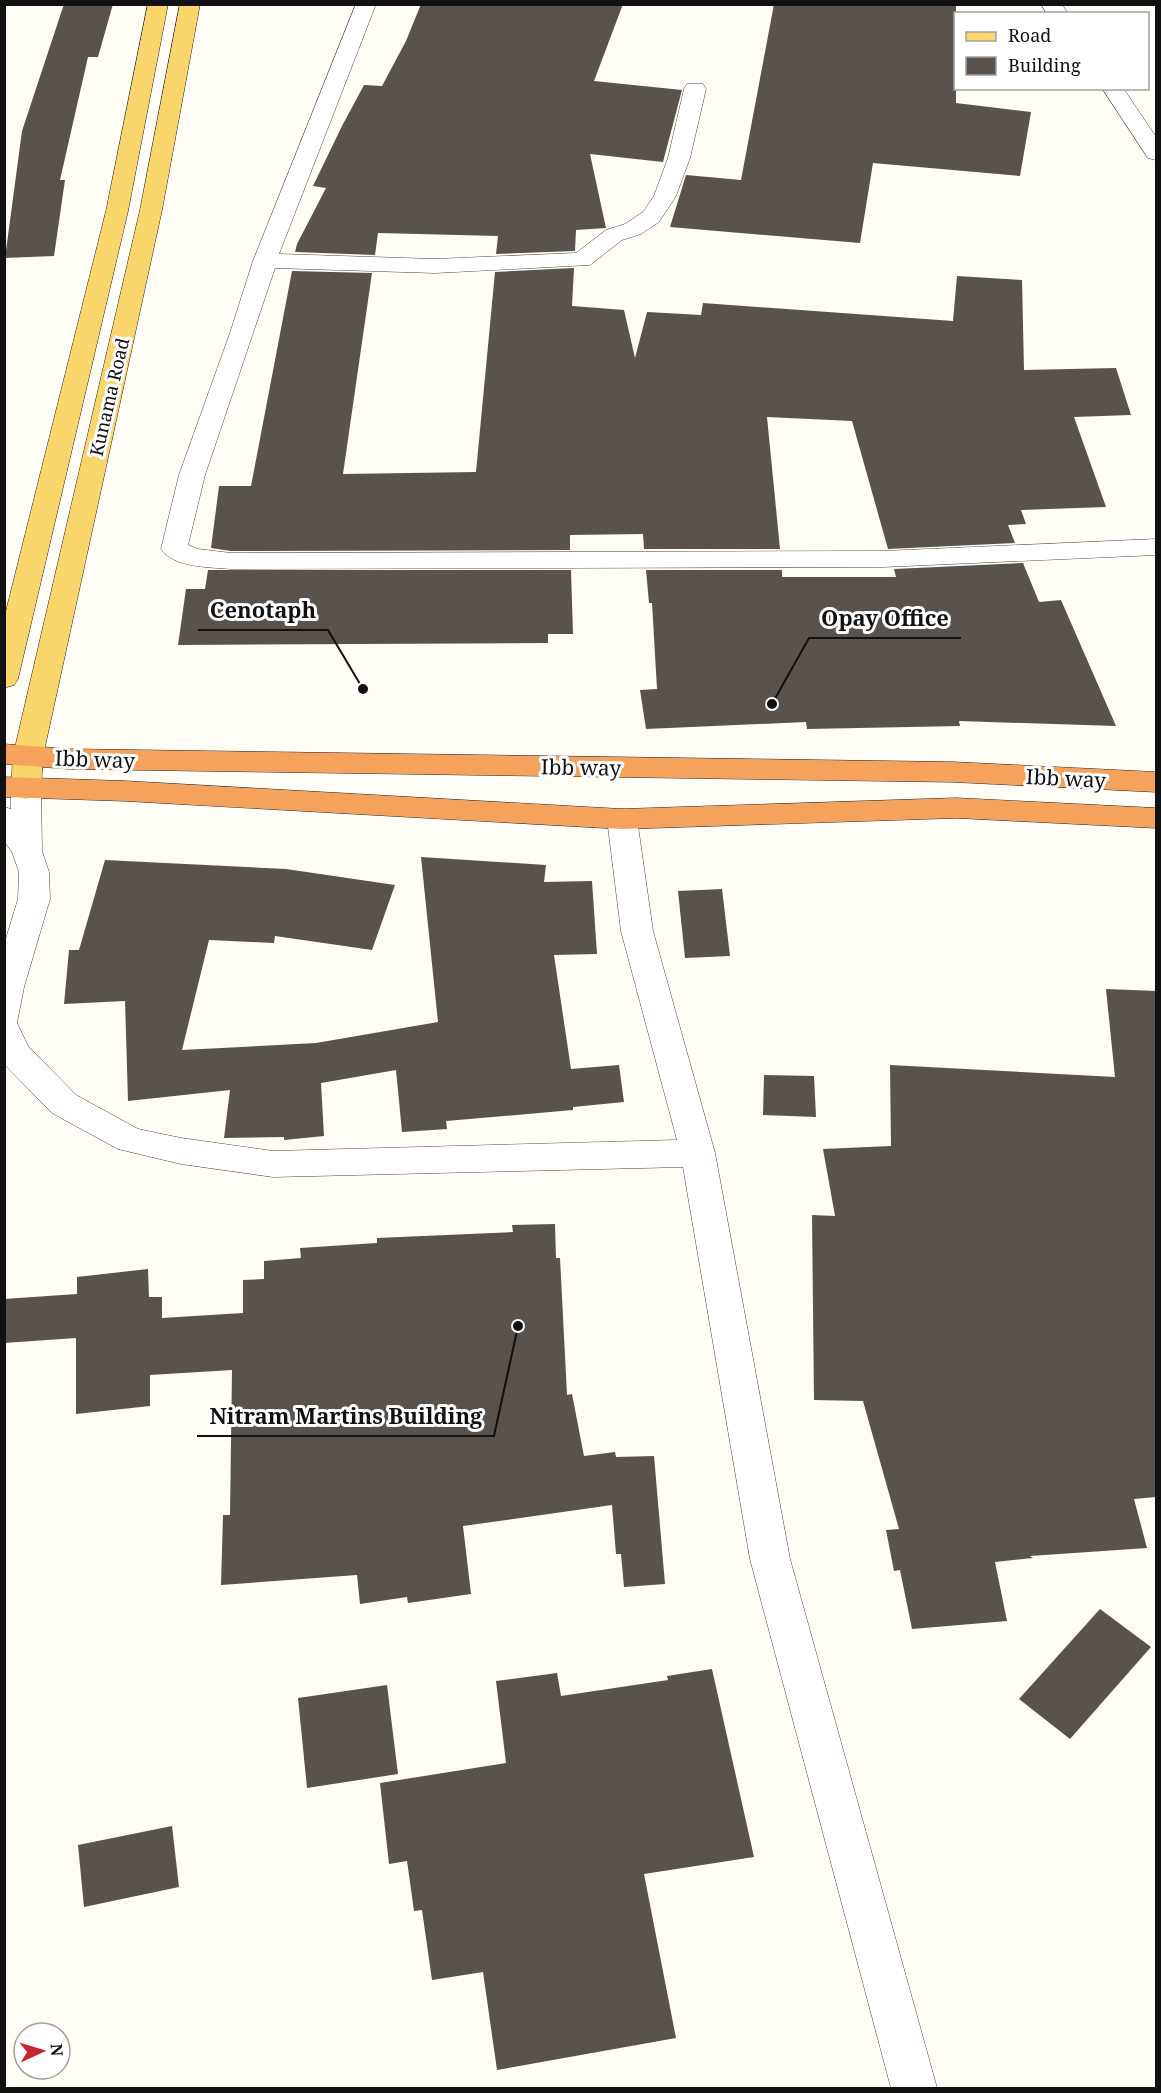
<svg xmlns="http://www.w3.org/2000/svg" width="1161" height="2093" viewBox="0 0 1161 2093" font-family="'Noto Serif',serif">
<style>
.building{fill:#5a524d}
.lines{fill:none;stroke-linecap:round;stroke-linejoin:round}
.minor-casing{stroke:#444;stroke-width:1}
.major-casing{stroke:#222;stroke-width:1}
.highway-casing{stroke:#222;stroke-width:1}
.minor{fill:#fff;fill-rule:evenodd}
.major{fill:#f9d66b;fill-rule:evenodd}
.highway{fill:#f5a25d;fill-rule:evenodd}
.labels{text-anchor:middle;dominant-baseline:central;stroke-width:6;stroke-linejoin:round;paint-order:stroke}
.far-street-label{font-size:18px;fill:#111;stroke:#fff}
.street-label{font-size:21px;fill:#111;stroke:#fff}
.leader{fill:none;stroke:#111;stroke-width:2}
.callout-dot{fill:#111;stroke:#fff;stroke-width:2}
.callout-label{font-size:22px;text-anchor:middle;font-weight:bold;fill:#111;stroke:#fff;stroke-width:6;stroke-linejoin:round;paint-order:stroke}
</style>
<rect width="100%" height="100%" fill="#fffdf5"/>
<g class="building">
<path d="M 64,4 L 113,4 L 98,57 L 88,57 L 60,180 L 65,180 L 54,256 L 5,258 L 22,131 Z"/>
<path d="M 421,4 L 623,4 L 594,81 L 682,90 L 663,162 L 590,154 L 606,228 L 576,230 L 575,251 L 496,254 L 498,236 L 378,233 L 375,255 L 295,252 L 297,244 L 326,188 L 313,186 L 342,126 L 364,85 L 382,86 L 406,41 Z"/>
<path d="M 774,4 L 956,4 L 956,103 L 1031,112 L 1020,176 L 873,163 L 860,243 L 670,227 L 686,175 L 741,180 Z"/>
<path d="M 574,268 L 572,306 L 624,310 L 635,358 L 647,312 L 701,315 L 703,303 L 953,321 L 957,276 L 1022,280 L 1024,370 L 1116,368 L 1131,415 L 1074,417 L 1106,507 L 1021,510 L 1026,524 L 1008,525 L 1015,543 L 888,549 L 852,421 L 767,417 L 780,549 L 644,549 L 643,534 L 570,535 L 570,550 L 231,551 L 211,548 L 219,486 L 251,486 L 292,271 L 372,273 L 343,474 L 476,472 L 495,272 Z"/>
<path d="M 1023,563 L 1039,602 L 1061,600 L 1116,726 L 959,721 L 960,726 L 807,729 L 806,722 L 646,729 L 640,690 L 657,689 L 652,603 L 649,603 L 646,570 L 782,570 L 782,577 L 896,577 L 894,569 Z"/>
<path d="M 208,570 L 571,570 L 573,634 L 548,634 L 548,643 L 178,645 L 186,589 L 205,589 Z"/>
<path d="M 421,857 L 546,865 L 544,882 L 592,881 L 597,954 L 554,955 L 571,1069 L 619,1065 L 624,1102 L 573,1107 L 573,1110 L 446,1121 L 447,1129 L 402,1132 L 396,1070 L 321,1083 L 324,1136 L 284,1140 L 284,1137 L 224,1138 L 230,1090 L 128,1101 L 125,1001 L 64,1004 L 69,950 L 79,950 L 105,860 L 286,869 L 395,885 L 372,950 L 275,936 L 274,943 L 209,940 L 182,1050 L 316,1043 L 438,1022 Z"/>
<path d="M 722,889 L 730,956 L 685,958 L 678,891 Z"/>
<path d="M 1106,989 L 1156,991 L 1156,1497 L 1134,1499 L 1147,1548 L 1030,1556 L 1033,1558 L 995,1562 L 1007,1621 L 912,1629 L 900,1570 L 894,1571 L 886,1530 L 899,1529 L 863,1401 L 814,1400 L 812,1215 L 835,1216 L 823,1149 L 891,1146 L 890,1065 L 1115,1077 Z"/>
<path d="M 764,1075 L 814,1076 L 816,1117 L 763,1115 Z"/>
<path d="M 555,1224 L 556,1258 L 560,1258 L 567,1395 L 572,1394 L 584,1456 L 615,1452 L 616,1457 L 654,1456 L 665,1584 L 624,1587 L 621,1554 L 616,1554 L 612,1505 L 463,1526 L 471,1594 L 408,1603 L 407,1597 L 360,1604 L 357,1575 L 221,1585 L 223,1515 L 230,1515 L 232,1370 L 150,1375 L 150,1406 L 76,1414 L 76,1338 L 4,1343 L 4,1299 L 77,1294 L 77,1277 L 148,1269 L 149,1297 L 162,1297 L 162,1318 L 243,1313 L 243,1280 L 264,1279 L 264,1261 L 301,1258 L 300,1248 L 377,1243 L 377,1238 L 513,1232 L 512,1225 Z"/>
<path d="M 1100,1609 L 1151,1647 L 1070,1739 L 1019,1699 Z"/>
<path d="M 712,1669 L 754,1857 L 644,1874 L 676,2038 L 497,2070 L 483,1972 L 432,1980 L 422,1910 L 414,1911 L 407,1861 L 389,1864 L 380,1783 L 506,1763 L 496,1681 L 557,1673 L 561,1696 L 668,1680 L 667,1676 Z"/>
<path d="M 387,1685 L 398,1774 L 307,1788 L 298,1698 Z"/>
<path d="M 172,1826 L 179,1887 L 84,1907 L 78,1845 Z"/>
</g>
<g class="lines">
<defs>
<g id="minor">
<path d="M 356,4 L 376,4 L 279,254 L 435,259 L 576,253 L 606,230 L 625,224 L 643,212 L 654,196 L 668,158 L 684,89 L 687,84 L 703,84 L 706,89 L 690,158 L 676,196 L 659,222 L 641,234 L 622,240 L 590,265 L 435,273 L 275,268 L 205,475 L 188,545 L 198,549 L 231,553 L 883,551 L 1156,539 L 1156,555 L 883,567 L 231,569 C 210,567 174,568 161,549 L 179,475 L 230,333 L 253,261 Z"/>
<path d="M 1041,4 L 1062,4 L 1068,14 L 1047,14 Z"/>
<path d="M 1102,88 L 1123,88 L 1156,137 L 1156,160 L 1148,158 Z"/>
<path d="M 26,779 L 37,782 L 41,789 L 42,851 L 49,872 L 50,899 L 24,987 L 17,1023 L 28,1046 L 76,1095 L 138,1129 L 181,1138 L 273,1151 L 677,1140 L 621,931 L 607,819 L 611,812 L 622,809 L 633,812 L 637,819 L 653,931 L 715,1153 L 790,1559 L 937,2088 L 891,2088 L 750,1559 L 683,1167 L 273,1177 L 181,1164 L 118,1149 L 52,1113 L 4,1064 L 4,945 L 18,899 L 19,872 L 12,852 L 4,841 L 4,807 L 11,809 L 11,789 L 15,782 Z"/>
</g>
<g id="major">
<path d="M 148,4 L 168,4 L 128,211 L 18,679 L 14,685 L 4,688 L 4,619 L 106,211 Z"/>
<path d="M 180,4 L 200,4 L 162,210 L 43,756 L 41,789 L 37,796 L 26,799 L 15,796 L 11,789 L 13,756 L 140,210 Z"/>
</g>
<g id="highway">
<path d="M 4,744 L 69,749 L 953,762 L 1156,772 L 1156,792 L 953,782 L 69,769 L 4,764 Z"/>
<path d="M 4,777 L 125,781 L 622,809 L 956,798 L 1156,808 L 1156,828 L 956,818 L 622,829 L 125,801 L 4,797 Z"/>
</g>
</defs>
<use href="#minor" class="minor-casing"/>
<use href="#major" class="major-casing"/>
<use href="#highway" class="highway-casing"/>
<use href="#minor" class="minor"/>
<use href="#major" class="major"/>
<use href="#highway" class="highway"/>
</g>
<g class="labels">
<g class="far-street-label">
<text transform="translate(109 397) rotate(-77)">Kunama Road</text>
</g>
<g class="street-label">
<text transform="translate(95 759) rotate(2)">Ibb way</text>
<text transform="translate(581 767) rotate(1)">Ibb way</text>
<text transform="translate(1066 778) rotate(3)">Ibb way</text>
</g>
</g>
<path class="leader" d="M363 689L328 630H198M772 704L809 638H961M518 1326L494 1436H197"/>
<g class="callout-dot">
<circle cx="363" cy="689" r="6"/>
<circle cx="772" cy="704" r="6"/>
<circle cx="518" cy="1326" r="6"/>
</g>
<g class="callout-label">
<text x="263" y="618">Cenotaph</text>
<text x="885" y="626">Opay Office</text>
<text x="346" y="1424">Nitram Martins Building</text>
</g>
<rect width="1161" height="2093" fill="none" stroke="#111111" stroke-width="12"/>
<rect x="954" y="12" width="195" height="78" fill="#ffffff" stroke="#a0a0a0" stroke-width="1.5"/>
<rect x="966" y="32" width="30" height="9" fill="#f9d66b" stroke="#a0a0a0" stroke-width="1.5"/>
<text x="1008" y="42" font-size="18" fill="#111111">Road</text>
<rect x="966" y="57" width="30" height="18" fill="#5a524d" stroke="#a0a0a0" stroke-width="1.5"/>
<text x="1008" y="72" font-size="18" fill="#111111">Building</text>
<g transform="translate(42 2051) rotate(86)"><circle r="28" fill="#ffffff" stroke="#a0a0a0" stroke-width="1.5"/>
<path d="M0-4.5L10 22L0 15L-10 22Z" fill="#c4262e"/>
<text y="-9" font-size="16" font-weight="bold" text-anchor="middle" fill="#111111">N</text>
</g>
</svg>
